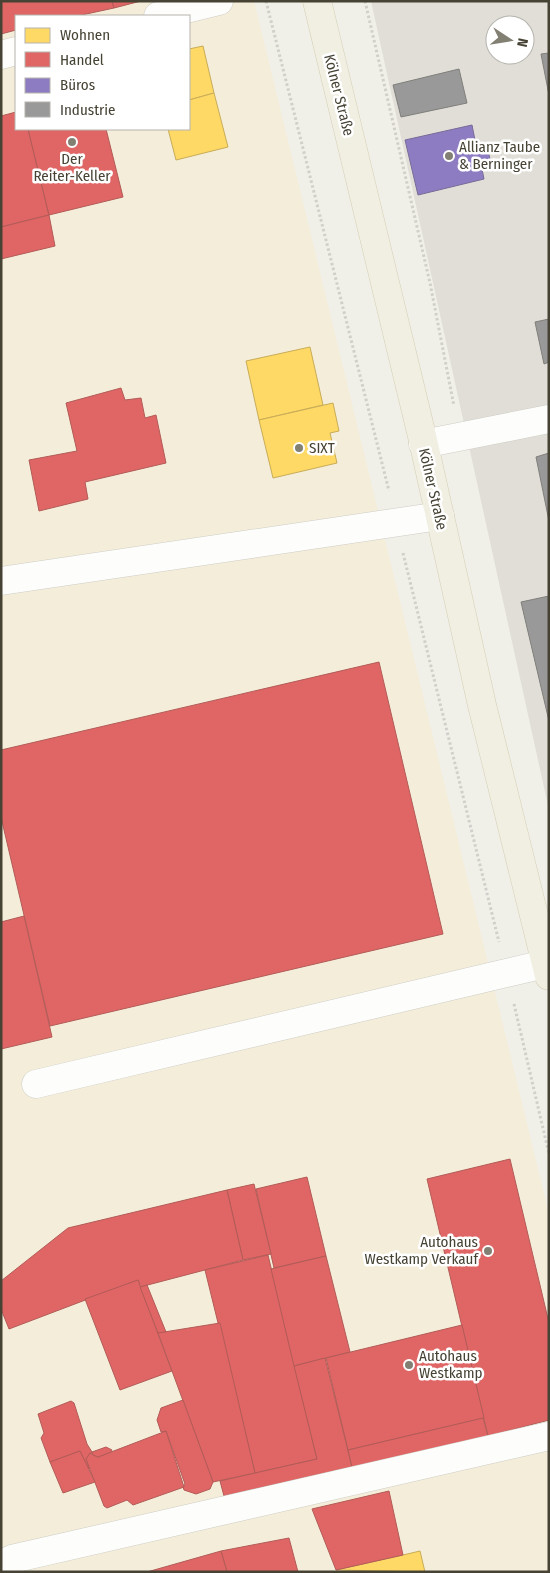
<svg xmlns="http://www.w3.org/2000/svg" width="550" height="1573" font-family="'Fira Sans Condensed',sans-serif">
<rect width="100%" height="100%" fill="#f0efe8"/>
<!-- commercial -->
<path fill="#f4edd9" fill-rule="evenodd" d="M1,1H254L549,1214V1572H1ZM16,16H189V129H16Z"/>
<!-- industrial -->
<path fill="#e0ded6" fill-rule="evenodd" d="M371,1H549V810L485,519ZM495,25H525V55H495Z"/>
<!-- homes -->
<g fill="#ffd966" stroke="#c8ac57">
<path d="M203,46L214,93L189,100V49Z"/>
<path d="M214,93L228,147L176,160L168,129H189V100Z"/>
<path d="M310,347L323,405L259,420L246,361Z"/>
<path d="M333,403L339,431L330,433L337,463L273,478L259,420Z"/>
<path d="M420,1551L425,1572L336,1570L403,1555Z"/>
</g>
<!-- shops -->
<g fill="#e06666" stroke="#b25b57">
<path d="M1,1H112L114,8L77,16H16V30L1,34Z"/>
<path d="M112,1H141L114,8Z"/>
<path d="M16,112V129H28L49,215L1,227V116Z"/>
<path d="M28,129H106L123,197L49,215Z"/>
<path d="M49,215L55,246L1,259V227Z"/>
<path d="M121,388L125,400L141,398L145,418L156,415L166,463L85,482L88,499L39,511L29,460L77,451L66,403Z"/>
<path d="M379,662L443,934L50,1026L1,817V750Z"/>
<path d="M24,916L52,1037L1,1049V922Z"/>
<path d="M510,1159L549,1323V1420L488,1436L427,1179Z"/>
<path d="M307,1177L326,1256L274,1268L256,1189Z"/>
<path d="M254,1184L271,1254L243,1260L227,1190Z"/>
<path d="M227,1190L243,1260L140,1287L138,1280L9,1329L1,1309V1281L68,1228Z"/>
<path d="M268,1255L317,1459L255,1473L205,1270Z"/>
<path d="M326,1256L350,1352L294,1366L271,1269Z"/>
<path d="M138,1280L172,1371L120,1390L85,1299Z"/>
<path d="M147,1285L166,1332L158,1333L140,1287Z"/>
<path d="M220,1323L255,1473L213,1482L158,1333Z"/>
<path d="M462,1325L484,1418L348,1450L326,1358Z"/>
<path d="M325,1358L352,1467L224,1496L220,1481L317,1459L294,1366Z"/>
<path d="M183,1400L213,1482L210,1489L196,1494L184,1490L183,1487L185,1484L166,1431L161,1432L157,1420L161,1408Z"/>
<path d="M71,1401L74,1403L87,1444L92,1452L86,1459L90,1469L87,1467L80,1451L50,1462L41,1438L44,1433L38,1414Z"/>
<path d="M483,1418L488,1436L352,1467L348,1450Z"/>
<path d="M166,1431L184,1487L133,1505L127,1500L107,1508L104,1506L86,1459L90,1453L98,1457Z"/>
<path d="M106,1447L112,1450L111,1452L98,1457L93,1455L92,1452Z"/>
<path d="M80,1451L95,1482L63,1493L50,1462Z"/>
<path d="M389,1491L403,1555L336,1570L312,1509Z"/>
<path d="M289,1538L298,1572H227L221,1551Z"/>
<path d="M221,1551L227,1572H147Z"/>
</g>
<!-- offices -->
<path fill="#8e7cc3" stroke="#786b98" d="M472,125L476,145L486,143L492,167L482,169L484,179L418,195L405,140Z"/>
<!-- industry -->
<g fill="#999" stroke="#807f7b">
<path d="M549,53V95L541,54Z"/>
<path d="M459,69L467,103L401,117L393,85Z"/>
<path d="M549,319V362L544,364L535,322Z"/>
<path d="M549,453V521L536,457Z"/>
<path d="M549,596V721L521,602Z"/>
</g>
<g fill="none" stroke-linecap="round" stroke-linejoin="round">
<defs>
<g id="minor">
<path d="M158,16L219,1"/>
<path d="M1,55L16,51"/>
<path d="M423,444L549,419"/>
<path d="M1,581L440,516"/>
<path d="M36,1084L549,963"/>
<path d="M1,1565L12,1559L549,1436"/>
</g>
<path id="major" d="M317,1L422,436L482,705L549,976"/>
</defs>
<!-- minor casing -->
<use href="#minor" stroke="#cecdc5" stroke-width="29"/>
<!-- major casing -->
<use href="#major" stroke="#d4cfb4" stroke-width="29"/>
<!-- path -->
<g stroke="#d1cfc9" stroke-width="3" stroke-dasharray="2.5 2.5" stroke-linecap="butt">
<path d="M266,1L389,491"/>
<path d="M365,1L430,283L454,406"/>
<path d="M403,553L499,942"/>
<path d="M514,1004L549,1154"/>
</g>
<!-- minor -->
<use href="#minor" stroke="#fdfdfc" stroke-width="28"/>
<!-- major -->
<use href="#major" stroke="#f1efe2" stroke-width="28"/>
</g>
<!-- markers -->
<g fill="#827f73" stroke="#fff" stroke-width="2">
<circle cx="72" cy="142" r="5"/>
<circle cx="449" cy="156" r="5"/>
<circle cx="299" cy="448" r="5"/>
<circle cx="488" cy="1251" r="5"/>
<circle cx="409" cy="1365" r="5"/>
</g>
<g text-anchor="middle" stroke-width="5" stroke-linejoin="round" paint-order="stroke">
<!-- street labels -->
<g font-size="15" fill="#464234" stroke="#fff">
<text transform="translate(339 95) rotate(76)" y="5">Kölner Straße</text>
<text transform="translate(433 489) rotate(77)" y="5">Kölner Straße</text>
</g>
<!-- poi labels -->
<g font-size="15" fill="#464234" stroke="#fff" text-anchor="start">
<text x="459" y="152">Allianz Taube<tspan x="459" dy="17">&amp; Berninger</tspan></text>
<text x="72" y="164" text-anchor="middle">Der<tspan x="72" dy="17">Reiter-Keller</tspan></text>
<text x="309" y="453">SIXT</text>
<text x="478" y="1247" text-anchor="end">Autohaus<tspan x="478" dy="17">Westkamp Verkauf</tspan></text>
<text x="419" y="1361">Autohaus<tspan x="419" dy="17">Westkamp</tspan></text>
</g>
</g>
<!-- border -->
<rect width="550" height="1573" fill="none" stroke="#464234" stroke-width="5"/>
<!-- legend -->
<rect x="15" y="15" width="175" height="115" fill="#ffffff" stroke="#b5b3ae"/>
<rect x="25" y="28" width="25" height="15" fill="#ffd966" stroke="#b5b3ae"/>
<text x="60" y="40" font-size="15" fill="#464234">Wohnen</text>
<rect x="25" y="52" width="25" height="15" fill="#e06666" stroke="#b5b3ae"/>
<text x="60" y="65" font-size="15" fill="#464234">Handel</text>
<rect x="25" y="78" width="25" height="15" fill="#8e7cc3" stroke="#b5b3ae"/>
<text x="60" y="90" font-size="15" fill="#464234">Büros</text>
<rect x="25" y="102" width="25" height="15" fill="#999999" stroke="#b5b3ae"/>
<text x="60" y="115" font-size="15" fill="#464234">Industrie</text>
<!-- north arrow -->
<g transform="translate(510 40) rotate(102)"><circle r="24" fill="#ffffff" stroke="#b5b3ae"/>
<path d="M0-4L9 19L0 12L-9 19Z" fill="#827f73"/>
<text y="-8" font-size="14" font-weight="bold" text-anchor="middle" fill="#464234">N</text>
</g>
</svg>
